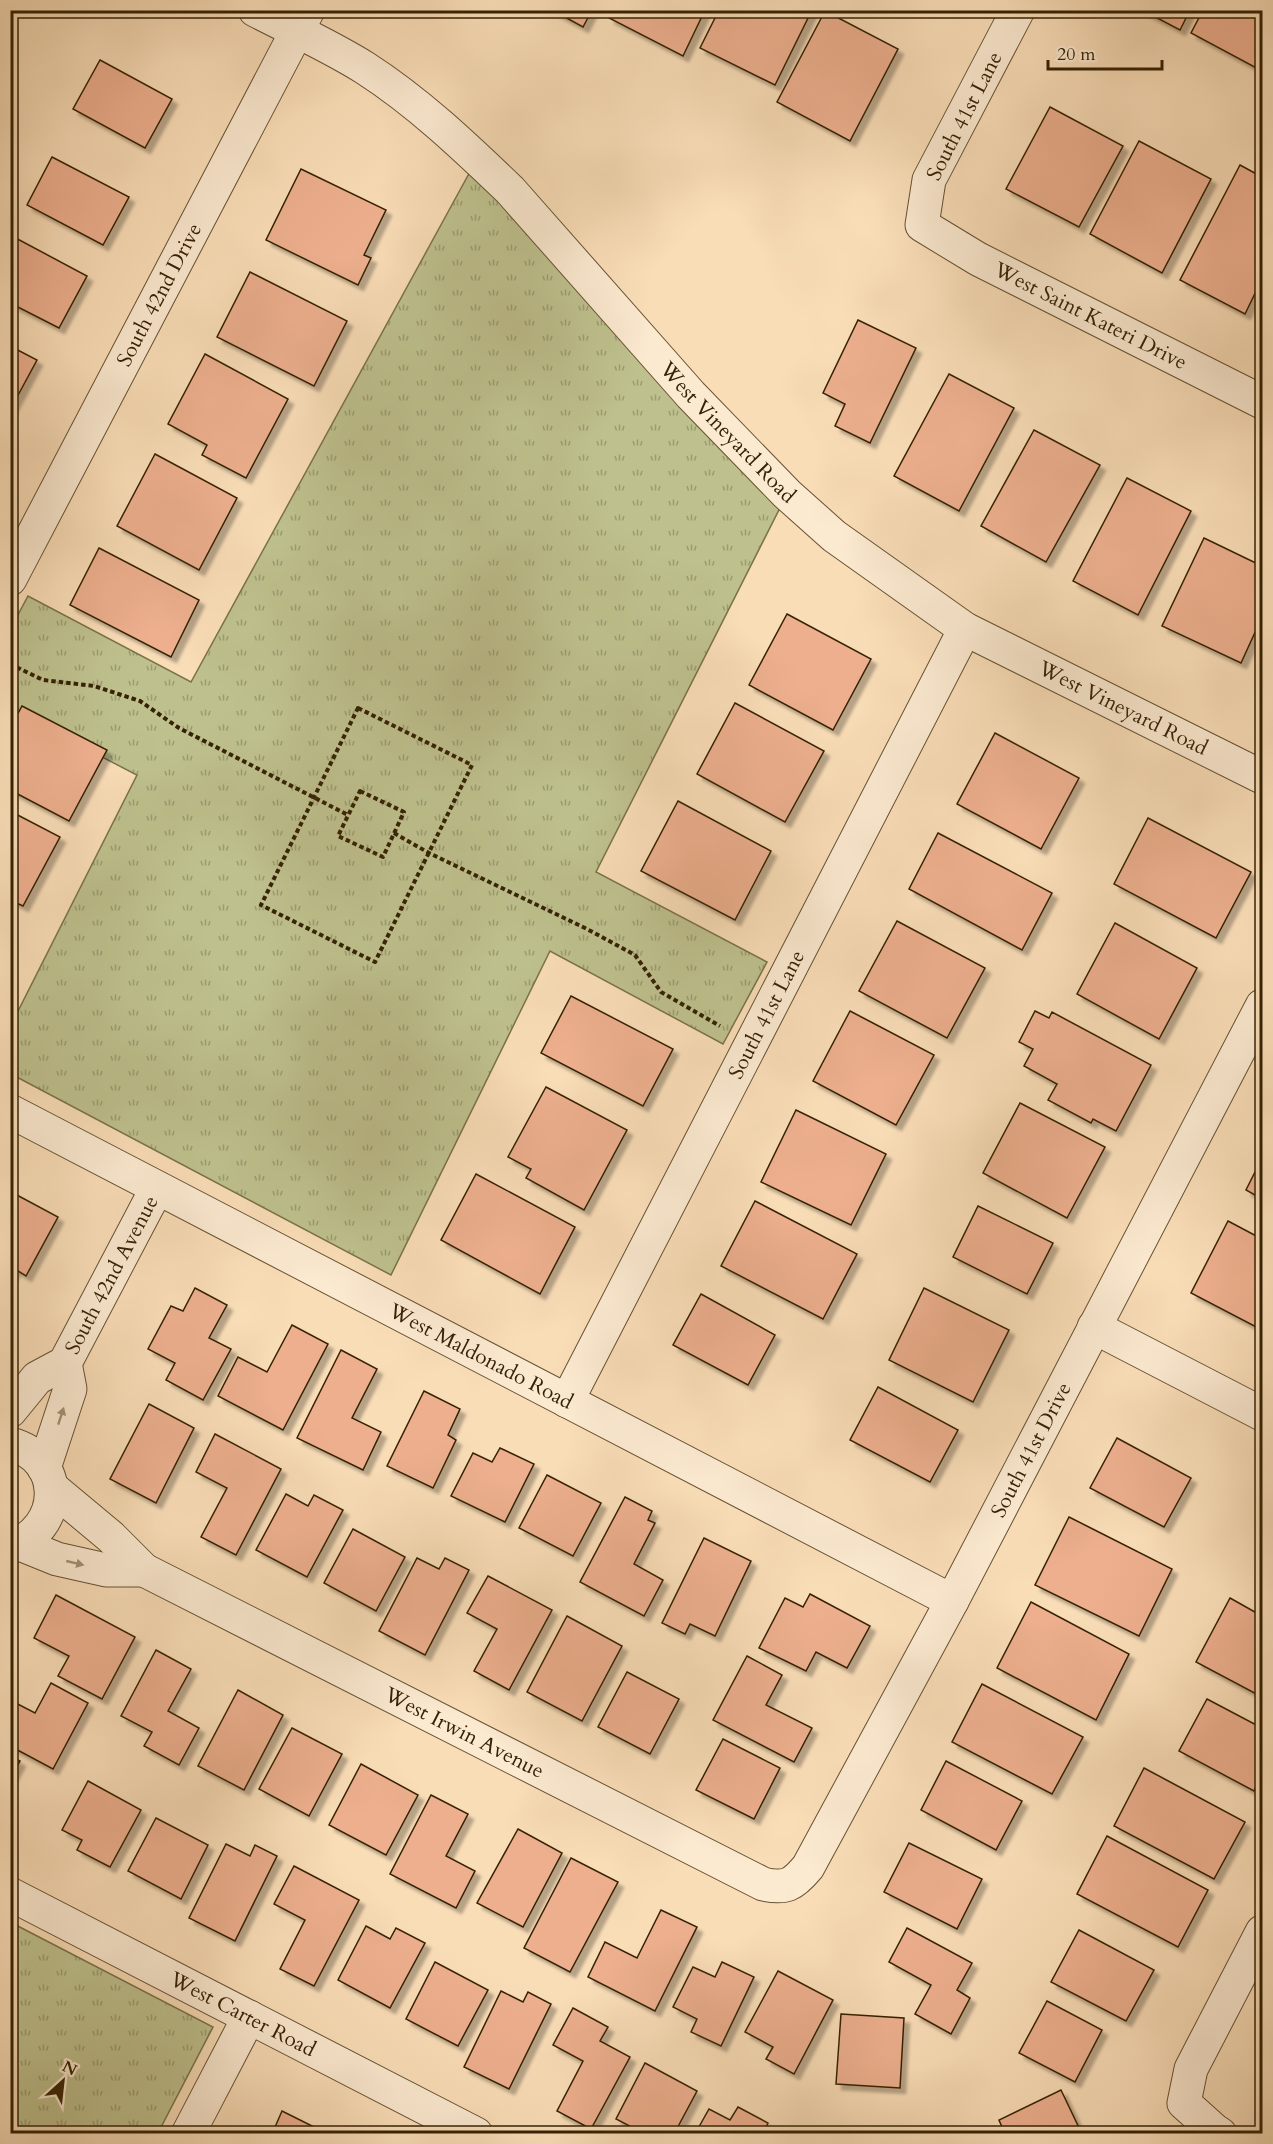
<svg xmlns="http://www.w3.org/2000/svg" width="1273" height="2144" font-family="Cardo,serif">
<defs>
<pattern id="grass-tufts" width="24" height="20" patternUnits="userSpaceOnUse" patternTransform="scale(1.5)"><rect width="24" height="20" fill="#bec18e"/><path d="M3 7l-1-3M5 7V3M7 7l1-3M15 17l-1-3M17 17v-4M19 17l1-3" fill="none" stroke="#9b9c72"/></pattern>
<filter id="shadow"><feDropShadow dx="5.5" dy="5.5" stdDeviation="1.5" flood-color="#0004"/></filter>
</defs>
<rect width="100%" height="100%" fill="#f9ddb7"/>
<filter id="stains"><feTurbulence type="fractalNoise" baseFrequency=".00333" numOctaves="4"/><feColorMatrix values="0 0 0 0 .2 0 0 0 0 .09 0 0 0 0 .02 0 0 0 .5 -.17"/></filter>
<radialGradient id="worn" r=".72"><stop offset=".6" stop-color="#630" stop-opacity="0"/><stop offset="1" stop-color="#630" stop-opacity=".3"/></radialGradient>
<!-- grass -->
<g fill="url(#grass-tufts)" stroke="#7a7249" stroke-width="1.5">
<path d="M477,159L787,494L596,872L767,962L723,1044L550,951L391,1275L11,1074L10,1027L137,775L11,710V628L28,596L191,682Z"/>
<path d="M10,1922L213,2027L158,2133H11Z"/>
</g>
<!-- building -->
<g fill="#edaf8e" stroke="#352204" stroke-width="1.5" filter="url(#shadow)">
<path d="M552,10H592L583,27Z"/>
<path d="M613,10H705L683,56L609,18Z"/>
<path d="M719,10H812L775,85L700,48Z"/>
<path d="M1142,10H1190L1180,30Z"/>
<path d="M1203,10H1262V71L1191,33Z"/>
<path d="M825,11L898,49L850,141L777,102Z"/>
<path d="M100,60L172,99L145,148L73,109Z"/>
<path d="M1050,107L1123,146L1079,227L1006,189Z"/>
<path d="M1139,141L1211,179L1162,273L1090,234Z"/>
<path d="M52,157L129,197L103,245L27,205Z"/>
<path d="M1240,165L1262,177V279L1245,314L1180,280Z"/>
<path d="M301,169L386,210L364,255L371,258L358,285L266,240Z"/>
<path d="M10,235L87,276L59,328L10,303Z"/>
<path d="M250,272L347,321L314,386L217,337Z"/>
<path d="M858,320L916,348L870,443L835,426L845,404L823,393Z"/>
<path d="M10,346L37,360L10,410Z"/>
<path d="M205,354L288,399L246,478L202,455L207,445L168,424Z"/>
<path d="M949,374L1014,408L959,511L894,476Z"/>
<path d="M1034,430L1100,465L1046,562L981,526Z"/>
<path d="M155,454L237,498L199,570L117,526Z"/>
<path d="M1127,478L1191,511L1138,615L1073,581Z"/>
<path d="M1204,538L1262,566V617L1241,663L1162,626Z"/>
<path d="M99,548L199,600L171,657L70,605Z"/>
<path d="M787,614L871,659L833,730L749,685Z"/>
<path d="M735,703L824,751L785,822L697,774Z"/>
<path d="M22,706L107,750L69,821L10,790V728Z"/>
<path d="M995,733L1079,778L1041,849L957,804Z"/>
<path d="M678,801L771,851L735,920L641,871Z"/>
<path d="M10,811L60,837L23,906L10,900Z"/>
<path d="M1148,818L1251,872L1216,938L1114,884Z"/>
<path d="M938,833L1052,893L1022,950L909,889Z"/>
<path d="M897,921L985,968L947,1038L859,991Z"/>
<path d="M1115,923L1197,968L1159,1039L1077,994Z"/>
<path d="M571,996L673,1049L643,1106L541,1053Z"/>
<path d="M850,1011L934,1055L896,1125L813,1081Z"/>
<path d="M1035,1011L1049,1018L1052,1012L1151,1065L1116,1131L1093,1119L1091,1123L1048,1100L1057,1084L1024,1066L1033,1049L1019,1042Z"/>
<path d="M546,1087L627,1130L584,1210L526,1178L531,1169L508,1157Z"/>
<path d="M1020,1103L1105,1147L1067,1218L983,1173Z"/>
<path d="M796,1110L886,1154L851,1225L761,1182Z"/>
<path d="M1262,1158V1199L1246,1190Z"/>
<path d="M476,1174L575,1227L540,1294L441,1240Z"/>
<path d="M15,1194L58,1217L26,1276L15,1269L10,1278V1202Z"/>
<path d="M755,1201L857,1254L823,1319L721,1266Z"/>
<path d="M978,1206L1053,1243L1027,1294L953,1257Z"/>
<path d="M1228,1221L1262,1239V1330L1191,1293Z"/>
<path d="M195,1288L227,1305L209,1338L231,1349L203,1400L166,1380L175,1363L148,1349L171,1306L183,1311Z"/>
<path d="M924,1288L1009,1330L973,1402L889,1360Z"/>
<path d="M701,1294L775,1335L748,1385L673,1345Z"/>
<path d="M292,1325L328,1344L283,1430L218,1396L238,1357L267,1372Z"/>
<path d="M341,1350L377,1369L352,1418L381,1432L363,1470L297,1438Z"/>
<path d="M878,1387L958,1430L930,1482L850,1440Z"/>
<path d="M424,1391L460,1409L448,1435L456,1440L433,1488L387,1466Z"/>
<path d="M149,1404L194,1428L156,1503L110,1479Z"/>
<path d="M215,1434L281,1469L236,1555L201,1537L227,1488L196,1472Z"/>
<path d="M1117,1438L1191,1478L1164,1527L1090,1488Z"/>
<path d="M500,1448L534,1464L505,1522L451,1496L473,1453L492,1462Z"/>
<path d="M547,1475L601,1503L573,1556L519,1528Z"/>
<path d="M286,1494L308,1506L314,1495L343,1510L307,1577L256,1550Z"/>
<path d="M625,1497L652,1511L648,1520L655,1523L634,1564L663,1580L644,1616L580,1582Z"/>
<path d="M1069,1517L1172,1569L1139,1636L1035,1585Z"/>
<path d="M353,1529L405,1557L376,1611L324,1583Z"/>
<path d="M704,1538L751,1561L715,1636L690,1624L685,1634L662,1623Z"/>
<path d="M417,1558L439,1569L445,1558L469,1570L425,1655L379,1631Z"/>
<path d="M488,1576L552,1610L509,1690L474,1671L497,1629L467,1613Z"/>
<path d="M810,1594L870,1626L847,1668L816,1652L806,1671L759,1648L785,1598L803,1607Z"/>
<path d="M56,1595L135,1637L102,1699L58,1676L69,1656L34,1638Z"/>
<path d="M1230,1598L1262,1616V1697L1196,1662Z"/>
<path d="M1031,1602L1129,1654L1096,1720L997,1668Z"/>
<path d="M567,1616L622,1646L582,1721L527,1692Z"/>
<path d="M156,1650L191,1669L168,1711L199,1728L179,1765L144,1746L152,1732L121,1716Z"/>
<path d="M747,1656L782,1675L766,1705L812,1728L794,1762L713,1720Z"/>
<path d="M627,1672L679,1699L650,1754L598,1727Z"/>
<path d="M51,1683L88,1703L53,1769L10,1746V1700L35,1713Z"/>
<path d="M982,1684L1083,1737L1052,1794L952,1742Z"/>
<path d="M238,1690L283,1715L244,1790L198,1766Z"/>
<path d="M1207,1699L1262,1728V1775L1254,1791L1179,1751Z"/>
<path d="M292,1728L342,1754L309,1816L259,1789Z"/>
<path d="M723,1739L780,1768L754,1819L696,1790Z"/>
<path d="M10,1756L20,1761L10,1779Z"/>
<path d="M946,1761L1022,1801L996,1850L921,1810Z"/>
<path d="M361,1764L418,1795L386,1855L329,1825Z"/>
<path d="M1144,1768L1245,1822L1214,1879L1114,1826Z"/>
<path d="M88,1781L141,1810L110,1867L77,1850L82,1840L62,1830Z"/>
<path d="M431,1795L468,1814L446,1856L475,1871L456,1908L390,1874Z"/>
<path d="M156,1818L208,1845L181,1899L128,1871Z"/>
<path d="M518,1829L562,1853L523,1927L477,1903Z"/>
<path d="M1107,1836L1208,1890L1178,1947L1077,1894Z"/>
<path d="M909,1843L982,1879L957,1929L884,1892Z"/>
<path d="M226,1844L250,1856L255,1845L277,1856L235,1941L189,1918Z"/>
<path d="M571,1858L618,1882L570,1972L524,1948Z"/>
<path d="M294,1866L359,1900L314,1986L280,1969L305,1920L274,1904Z"/>
<path d="M661,1910L697,1927L655,2011L588,1977L605,1942L637,1958Z"/>
<path d="M366,1926L390,1939L396,1928L425,1943L390,2008L338,1980Z"/>
<path d="M907,1928L972,1963L957,1990L970,1998L951,2034L915,2014L931,1985L889,1962Z"/>
<path d="M1079,1930L1154,1970L1126,2021L1051,1982Z"/>
<path d="M435,1962L488,1990L458,2046L406,2019Z"/>
<path d="M722,1962L754,1977L721,2046L691,2032L697,2019L673,2007L693,1967L715,1977Z"/>
<path d="M778,1971L833,2000L794,2074L766,2059L773,2047L745,2032Z"/>
<path d="M501,1991L523,2002L528,1992L551,2004L509,2089L464,2067Z"/>
<path d="M1047,2001L1102,2030L1075,2082L1019,2053Z"/>
<path d="M573,2008L608,2027L600,2041L630,2057L591,2129L557,2111L583,2061L553,2045Z"/>
<path d="M841,2014L904,2018L900,2088L836,2084Z"/>
<path d="M645,2063L697,2091L674,2134H645L616,2119Z"/>
<path d="M1061,2090L1082,2134H1005L999,2120Z"/>
<path d="M738,2107L768,2123L763,2134H695L709,2109L730,2120Z"/>
<path d="M282,2111L328,2134H272Z"/>
</g>
<g fill="none" stroke-linecap="round" stroke-linejoin="round">
<defs>
<g id="minor">
<path id="s1" d="M1018,10L929,180L922,225L978,259L1262,402"/>
<path id="s2" d="M10,579L308,10"/>
<path id="s3" d="M10,1111L952,1601"/>
<path d="M1094,1327L1262,1414"/>
<path id="s4" d="M567,1401L965,629"/>
<path id="s5" d="M10,1411L37,1378L65,1363L157,1188"/>
<path d="M10,1444C66,1458 64,1529 10,1547"/>
<path d="M44,1468L70,1389L65,1363"/>
<path id="s6" d="M51,1487L111,1537L144,1570L763,1884C786,1889 793,1885 808,1867L952,1601L1262,1006"/>
<path d="M20,1544L57,1559L106,1570H144"/>
<path id="s7" d="M10,1894L476,2134"/>
<path d="M188,2134L249,2017"/>
<path d="M1220,2134L1214,2130L1184,2103L1191,2069L1262,1932"/>
</g>
<g id="tertiary">
<path id="s8" d="M255,10C292,29 330,46 365,68C418,102 465,147 510,190L691,395L787,494L834,536L965,629L1262,777"/>
</g>
</defs>
<!-- minor casing -->
<use href="#minor" stroke="#665131" stroke-width="35"/>
<!-- tertiary casing -->
<use href="#tertiary" stroke="#665131" stroke-width="35"/>
<!-- path -->
<g stroke="#352204" stroke-width="4" stroke-dasharray="4.5 3" stroke-linecap="butt">
<path d="M10,664L43,680L94,686L140,701L179,728L348,815"/>
<path d="M358,708L472,765L375,962L261,905Z"/>
<path d="M360,791L404,812L383,857L338,836Z"/>
<path d="M394,833L429,853L587,929L635,955L661,992L720,1026"/>
</g>
<!-- minor -->
<use href="#minor" stroke="#fbe9d0" stroke-width="33"/>
<!-- tertiary -->
<use href="#tertiary" stroke="#fbe9d0" stroke-width="33"/>
</g>
<!-- one-way arrows -->
<defs><path id="oneway-solid" d="M-6-.8H1V-3.2L6.5 0L1 3.2V.8H-6Z" transform="scale(1.5)"/></defs>
<g fill="#a28f74">
<use href="#oneway-solid" transform="translate(61 1416) rotate(-72)"/>
<use href="#oneway-solid" transform="translate(75 1563) rotate(13)"/>
</g>
<g text-anchor="middle" stroke-width="4.5" stroke-linejoin="round" paint-order="stroke">
<!-- street labels -->
<g font-size="21" fill="#352204" stroke="#fbe9d0">
<text transform="translate(964 116) rotate(-63)" y="7">South 41st Lane</text>
<text dy="7" stroke="none"><textPath href="#s2" startOffset="321">South 42nd Drive</textPath></text>
<text dy="7" stroke="none"><textPath href="#s1" startOffset="429">West Saint Kateri Drive</textPath></text>
<text dy="7" stroke="none"><textPath href="#s8" startOffset="640">West Vineyard Road</textPath></text>
<text dy="7" stroke="none"><textPath href="#s8" startOffset="1126">West Vineyard Road</textPath></text>
<text dy="7" stroke="none"><textPath href="#s4" startOffset="435">South 41st Lane</textPath></text>
<text dy="7" stroke="none"><textPath href="#s5" startOffset="174">South 42nd Avenue</textPath></text>
<text dy="7" stroke="none"><textPath href="#s3" startOffset="531">West Maldonado Road</textPath></text>
<text dy="7" stroke="none"><textPath href="#s6" startOffset="1344">South 41st Drive</textPath></text>
<text dy="7" stroke="none"><textPath href="#s6" startOffset="484">West Irwin Avenue</textPath></text>
<text dy="7" stroke="none"><textPath href="#s7" startOffset="262">West Carter Road</textPath></text>
</g>
</g>
<!-- margin -->
<rect width="1273" height="2144" fill="none" stroke="#f9ddb7" stroke-width="36"/>
<rect x="12" y="12" width="1249" height="2120" fill="none" stroke="#352204" stroke-width="3"/>
<rect x="18" y="18" width="1237" height="2108" fill="none" stroke="#352204" stroke-width="1.5"/>
<!-- north arrow -->
<g transform="translate(63 2081) rotate(27)" stroke="#fbe9d0" stroke-width="4.5" paint-order="stroke">
<path d="M0-4.5L10 22L0 15L-10 22Z" fill="#352204"/>
<text y="-9" font-size="16" font-weight="bold" text-anchor="middle" fill="#352204">N</text>
</g>
<!-- scale -->
<path d="M1048 60v9h114v-9" fill="none" stroke="#352204" stroke-width="3"/>
<text x="1057" y="60" font-size="18" fill="#352204" stroke="#fbe9d0" stroke-width="4.5" paint-order="stroke">20 m</text>
<rect width="100%" height="100%" filter="url(#stains)"/>
<rect width="100%" height="100%" fill="url(#worn)"/>
</svg>
